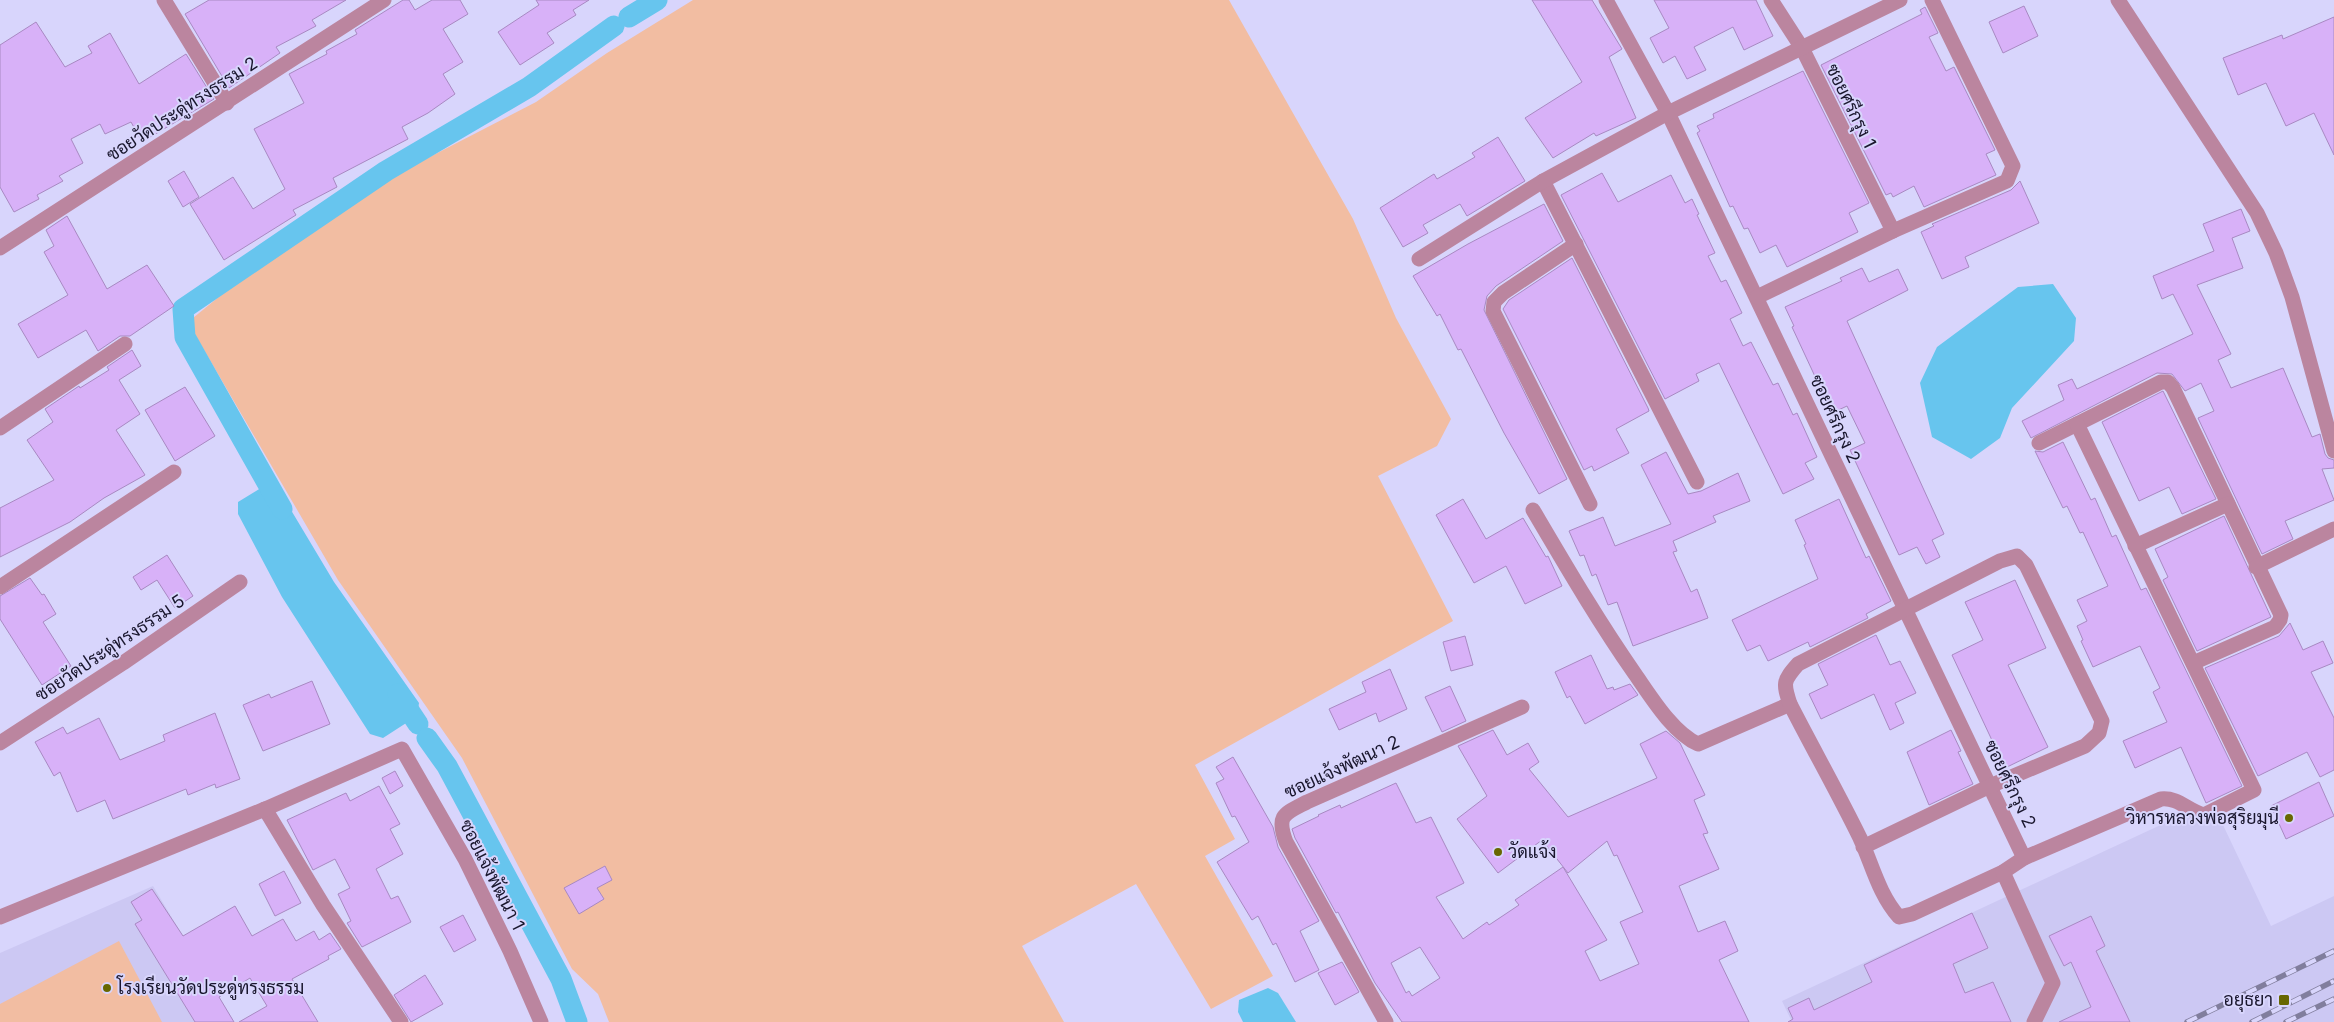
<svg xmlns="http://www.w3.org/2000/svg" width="2334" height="1022" font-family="Inter,Sarabun,sans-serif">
<rect width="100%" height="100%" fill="#d8d5fc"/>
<!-- built -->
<g fill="#ccc8f3">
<path d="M2180,816L2223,825L2271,926L2334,896V1022H1792L1782,1001Z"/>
<path d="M153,886L234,1022H0V953Z"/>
</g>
<!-- green -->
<g fill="#f2bda2">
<path d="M693,0H1229L1353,219L1396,318L1451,419L1437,446L1378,476L1453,621L1195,765L1235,839L1205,856L1273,976L1211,1009L1136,884L1022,946L1064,1022H609L598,994L572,969L462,758L338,580L193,331V318L259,264L389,178L536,102L607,53Z"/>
<path d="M119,941L162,1022H0V1004Z"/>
</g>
<!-- water -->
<g fill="#67c5ee">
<path d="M2053,284L2076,318L2074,341L2012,408L2000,438L1971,459L1932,437L1920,383L1937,347L2018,287Z"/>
<path d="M269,483L276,485L334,582L419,703L417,716L383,738L370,734L282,597L238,514V502Z"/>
<path d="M1268,988L1278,993L1296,1022H1243L1238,1012L1239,1000Z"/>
</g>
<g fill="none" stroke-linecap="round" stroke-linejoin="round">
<!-- canal -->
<g stroke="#67c5ee" stroke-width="21">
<path d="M629,17L657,0"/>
<path d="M282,509L185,337L183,309L386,171L529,87L614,26"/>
<path d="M398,694L418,724"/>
<path d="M427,738L447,766L561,979L577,1022"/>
</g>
</g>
<!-- building -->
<g fill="#d8b1f8" stroke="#a889c2" fill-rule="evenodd">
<path d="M209,0H346L312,20L316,26L276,47L280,53L229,88L185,14Z"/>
<path d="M403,0H409L415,10L432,0H460L468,14L443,29L463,62L443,74L455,94L428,113L402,127L408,139L333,178L337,187L293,210L296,215L224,260L190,204L233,177L253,209L285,189L254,129L304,103L289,74L327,54L326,51L357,34L355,30Z"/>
<path d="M536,0H589L573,10L576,15L547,33L554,43L520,65L498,32L539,5Z"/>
<path d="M1532,0H1592L1622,49L1609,57L1636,118L1596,136L1594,133L1553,158L1525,118L1582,82Z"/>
<path d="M1654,0H1756L1773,36L1744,50L1733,27L1694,47L1706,70L1687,79L1675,56L1663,63L1650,38L1669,28Z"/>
<path d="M2024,6L2038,36L2003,53L1989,22Z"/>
<path d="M1925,7L1938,33L1929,37L1946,71L1954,67L1995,150L1986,154L1996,175L1924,207L1914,186L1893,197L1891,193L1886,195L1821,65L1922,14L1920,10Z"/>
<path d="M2334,17V155L2314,113L2286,126L2266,83L2238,95L2223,58L2282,35L2283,39Z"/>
<path d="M36,22L65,67L92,53L88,46L110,33L139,84L186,54L214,99L142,142L131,122L105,134L100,124L71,139L83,163L59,176L63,181L37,195L39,199L14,212L0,187V45Z"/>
<path d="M1803,71L1869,203L1849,213L1858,232L1787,267L1776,245L1760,253L1748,228L1744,229L1733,206L1730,207L1697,133L1700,131L1697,126L1714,118L1713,114Z"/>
<path d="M1498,137L1525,181L1467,216L1460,204L1423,225L1428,233L1403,247L1380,208L1434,174L1437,179L1475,157L1472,153Z"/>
<path d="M184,171L199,197L183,207L168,181Z"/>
<path d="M1602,173L1618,202L1671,175L1685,203L1692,199L1699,214L1697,215L1715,253L1708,256L1721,282L1726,280L1742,313L1730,319L1743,346L1751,342L1773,385L1778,383L1793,415L1797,413L1817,457L1805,463L1814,479L1783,494L1719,363L1696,374L1699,381L1665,399L1561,195Z"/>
<path d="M2020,181L2039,223L1965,257L1969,267L1942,279L1921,232L1934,226L1932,224L2011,190Z"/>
<path d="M1544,204L1563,241L1496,286L1487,296L1484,310L1567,479L1539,494L1504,433L1461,349L1458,350L1440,314L1437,316L1413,276L1468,244Z"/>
<path d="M2241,209L2250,231L2232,238L2243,268L2197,285L2231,354L2218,360L2231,388L2283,368L2312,437L2320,434L2325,454L2328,458L2334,460V468L2322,469L2334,500L2285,521L2293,539L2262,554L2198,418L2214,411L2201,383L2185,391L2172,374L2157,373L2031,438L2022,421L2064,400L2058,385L2072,379L2077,389L2193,334L2173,294L2162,299L2153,276L2214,251L2203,224Z"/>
<path d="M67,216L107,289L147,265L174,306L130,336H120L98,351L86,330L38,358L18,324L68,295L44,252L54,246L46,230Z"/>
<path d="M1572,258L1648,408L1649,411L1616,429L1629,453L1594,471L1592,466L1584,470L1503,309L1509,300Z"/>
<path d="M1862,268L1869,282L1898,269L1908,290L1847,321L1944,534L1932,540L1940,557L1926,564L1917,547L1899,555L1850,450L1865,443L1847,406L1832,413L1792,327L1794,326L1785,307L1842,281L1840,278Z"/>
<path d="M132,350L141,366L119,380L140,414L116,430L145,475L104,498L70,522L0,557V508L54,480L27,440L53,422L45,409L79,386L80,388L109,370L107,367Z"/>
<path d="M185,387L215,436L175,461L145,410Z"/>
<path d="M2163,391L2216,499L2182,514L2169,487L2139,501L2102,422Z"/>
<path d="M2063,442L2091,500L2095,498L2112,537L2116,535L2141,590L2146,588L2242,786L2206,803L2181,747L2135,768L2123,741L2167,722L2153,692L2160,688L2140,646L2093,667L2081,641L2083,640L2077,626L2087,621L2077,600L2108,586L2083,532L2080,533L2067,506L2063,508L2035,451L2043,452Z"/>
<path d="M1666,452L1688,494L1701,491L1738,473L1750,501L1713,516L1716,522L1673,541L1677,551L1673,552L1691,592L1697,589L1708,618L1633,646L1617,602L1608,605L1596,574L1592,576L1584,555L1580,556L1569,531L1603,517L1615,546L1671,524L1641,465Z"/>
<path d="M1463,499L1486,539L1523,518L1546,557L1548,556L1562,586L1525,604L1506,566L1474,583L1436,515Z"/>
<path d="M1839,499L1866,558L1869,556L1891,601L1866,614L1868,618L1810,647L1808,642L1768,661L1760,645L1747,651L1732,620L1818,579L1804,545L1806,544L1795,520Z"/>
<path d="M2224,516L2271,617L2197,651L2163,580L2168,577L2155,549Z"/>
<path d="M167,555L193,596L175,608L157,580L141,590L133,577Z"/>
<path d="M30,578L42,595L44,594L56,614L43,622L71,666L42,685L0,619V596Z"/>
<path d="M2015,580L2046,648L2008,665L2048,747L2005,768L1952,655L1983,640L1965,602Z"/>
<path d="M2290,623L2303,650L2323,641L2333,663L2311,672L2334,718V770L2320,777L2307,752L2258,776L2205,668L2279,636Z"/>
<path d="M1876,635L1890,665L1900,661L1916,693L1895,703L1904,723L1890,730L1874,694L1821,719L1809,694L1828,685L1818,664Z"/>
<path d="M1465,636L1473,665L1451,671L1443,642Z"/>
<path d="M1591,655L1607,689L1613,687L1614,690L1630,684L1638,695L1585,724L1570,696L1567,698L1555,672Z"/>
<path d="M1390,669L1407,709L1379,722L1376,713L1339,730L1329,709L1366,692L1362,682Z"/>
<path d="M312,681L330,724L263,751L243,705L269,694L271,698Z"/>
<path d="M1450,686L1466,721L1442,732L1425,697Z"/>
<path d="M215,713L240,779L216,788L215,784L188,795L186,789L113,819L105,800L77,812L60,772L54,776L35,742L63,727L67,734L99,718L120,760L165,741L163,735Z"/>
<path d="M1493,730L1507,755L1528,743L1539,762L1529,769L1568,817L1657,778L1640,744L1666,731L1680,743L1705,795L1694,800L1708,833L1703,834L1719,869L1679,886L1698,932L1725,921L1738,951L1719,960L1749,1022H1402L1375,983L1338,912L1336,913L1295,838L1292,829L1319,816L1318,815L1340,805L1341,808L1396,783L1416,823L1431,817L1464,883L1436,897L1463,939L1487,922L1489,925L1519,905L1515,900L1563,867L1607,940L1585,951L1600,981L1639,964L1620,922L1643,912L1617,855L1614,856L1607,841L1568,873L1542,840L1498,873L1457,819L1487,796L1458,746ZM1420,947L1440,978L1412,996L1409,991L1406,993L1391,963Z"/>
<path d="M1951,730L1961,751L1958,752L1973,784L1929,805L1907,752Z"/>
<path d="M1233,757L1273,827L1278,847L1319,921L1300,931L1319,970L1295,982L1276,943L1273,945L1258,916L1252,920L1217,862L1249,842L1235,816L1232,817L1216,783L1224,779L1216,767Z"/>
<path d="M395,771L403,786L390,794L382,778Z"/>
<path d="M2319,782L2334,816L2286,839L2271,806Z"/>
<path d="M379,786L400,824L390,829L403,854L376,869L391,899L398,896L411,922L362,947L347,923L351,921L338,894L350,888L335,859L313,870L287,820L346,793L350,801Z"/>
<path d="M605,866L612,880L597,888L604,899L579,914L564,888Z"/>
<path d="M284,871L301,903L275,916L259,884Z"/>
<path d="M152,889L183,936L235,906L252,936L283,919L296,941L314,931L319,940L330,933L341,949L328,956L329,959L292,979L318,1022H239L267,1006L250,978L219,997L234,1022H195L135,924L142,920L131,902Z"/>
<path d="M1972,913L1988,948L1953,964L1965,993L1993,982L2011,1022H1788L1793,1019L1788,1008L1809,998L1814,1010L1872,982L1864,965Z"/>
<path d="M463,915L476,940L454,952L440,927Z"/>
<path d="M2091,916L2105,946L2096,951L2130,1022H2059L2091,1007L2071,962L2064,966L2049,936Z"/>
<path d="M1342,962L1359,992L1335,1005L1318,973Z"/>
<path d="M425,975L443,1004L411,1022L394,995Z"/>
</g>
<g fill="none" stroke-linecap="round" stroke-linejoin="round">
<!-- street -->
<g stroke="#bb859f" stroke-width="15">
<path d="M164,0L227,103"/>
<path d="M1606,0L1668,113L2024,858"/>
<path d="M1771,0L1802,48L1893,231"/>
<path d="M2118,0L2257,213L2276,253L2292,297L2334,451"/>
<path d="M1543,181L1697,482"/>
<path d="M1576,244L1503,293L1494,302L1493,311L1590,504"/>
<path d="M0,248L384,0"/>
<path d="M1419,259L1543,181L1668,113L1900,0"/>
<path d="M1757,297L1893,231L2007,181L2013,166L1932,0"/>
<path d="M0,428L125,344"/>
<path d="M2039,443L2161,382H2168L2173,388L2281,615L2280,620L2275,627L2193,663"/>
<path d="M1533,510C1566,566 1598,621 1635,674C1651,697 1673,733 1698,744L1790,704"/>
<path d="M2135,546L2228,504"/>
<path d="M2256,567L2334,529"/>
<path d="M0,587L174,472"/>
<path d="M0,743L123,663L240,582"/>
<path d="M265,809L323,905L401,1022"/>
<path d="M1863,847L1990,786L2085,746L2099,733L2102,721L2026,565L2017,556L2000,561L1798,664C1783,681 1783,683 1790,704C1813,749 1838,793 1860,838C1872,864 1879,895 1899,917L1912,914L2003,872L2024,858L2161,799C2178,797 2188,811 2204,815L2254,790L2077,424"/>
<path d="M2003,872L2053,983L2034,1022"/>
<path d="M0,917L265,809L402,749L465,859L510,951L541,1022"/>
<path d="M1386,1022L1286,842C1276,815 1284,814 1307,802L1522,707"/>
</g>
<defs>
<g id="rail">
<path d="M2187,1022L2334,951"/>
<path d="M2252,1022L2334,981"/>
<path d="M2286,1022L2334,999"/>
</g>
</defs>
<!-- rail casing -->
<use href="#rail" stroke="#817e9d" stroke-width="5.5"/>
<!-- rail -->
<use href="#rail" stroke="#d8d5fc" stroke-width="4" stroke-dasharray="11" stroke-linecap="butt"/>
</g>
<!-- markers -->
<g fill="#686700" stroke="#d8d5fc" stroke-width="2">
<circle cx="2289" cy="818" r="5"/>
<circle cx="1498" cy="852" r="5"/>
<circle cx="107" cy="988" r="5"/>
<rect x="2278" y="994" width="12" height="12" rx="2.5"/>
</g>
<g text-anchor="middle" stroke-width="4" stroke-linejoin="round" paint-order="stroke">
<!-- street labels -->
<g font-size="18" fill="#19162d" stroke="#d8d5fc">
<text transform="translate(1851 106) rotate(64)" y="6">ซอยศรีกรุง 1</text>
<text transform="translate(182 109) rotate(-33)" y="6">ซอยวัดประดู่ทรงธรรม 2</text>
<text transform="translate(1835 419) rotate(65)" y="6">ซอยศรีกรุง 2</text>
<text transform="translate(110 648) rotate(-34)" y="6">ซอยวัดประดู่ทรงธรรม 5</text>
<text transform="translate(1342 767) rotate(-25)" y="6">ซอยแจ้งพัฒนา 2</text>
<text transform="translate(2010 784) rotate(64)" y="6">ซอยศรีกรุง 2</text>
<text transform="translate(492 875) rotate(63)" y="6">ซอยแจ้งพัฒนา 1</text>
</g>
<!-- poi labels -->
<g font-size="18" fill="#19162d" stroke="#d8d5fc" text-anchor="end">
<text x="2279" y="824">วิหารหลวงพ่อสุริยมุนี</text>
<text x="1508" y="858" text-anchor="start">วัดแจ้ง</text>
<text x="117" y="994" text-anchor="start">โรงเรียนวัดประดู่ทรงธรรม</text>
<text x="2273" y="1006">อยุธยา</text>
</g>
</g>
</svg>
